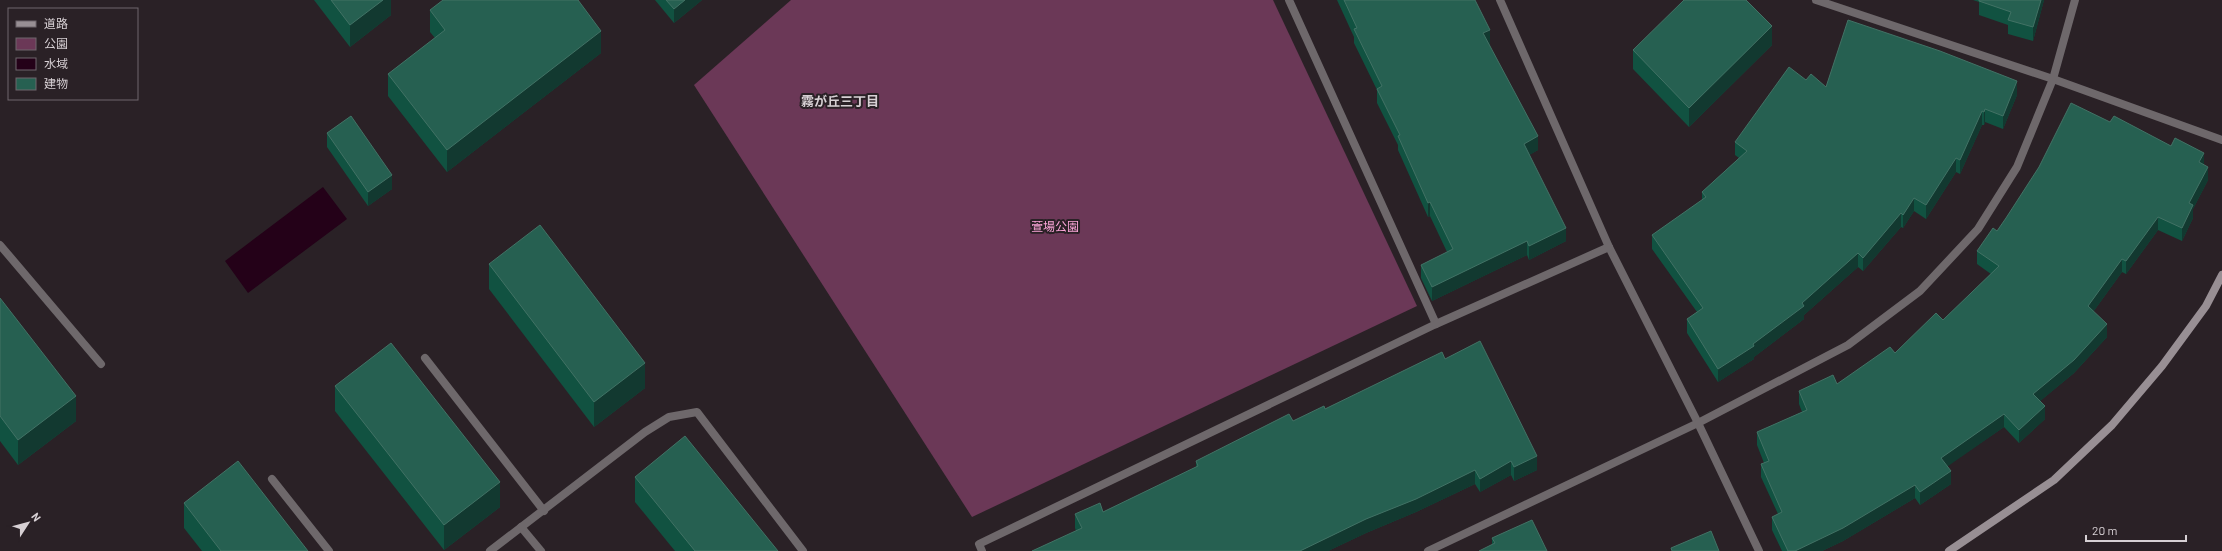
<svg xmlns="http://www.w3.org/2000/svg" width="2222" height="551" font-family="Barlow,'Noto Sans JP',sans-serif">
<rect width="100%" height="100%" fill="#2a2126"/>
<!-- green -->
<path fill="#6b3857" d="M791,0H1273L1417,306L972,517L694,85Z"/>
<!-- water -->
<path fill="#240118" d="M323,187L347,219L248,293L225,261Z"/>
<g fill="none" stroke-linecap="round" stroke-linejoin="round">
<!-- lane -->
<g stroke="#6e686b" stroke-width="8">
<path d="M0,245L101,364"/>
<path d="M425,358L544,511"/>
<path d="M272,479L329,551"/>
<path d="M521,527L541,551"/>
<path d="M490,551L645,432L669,417L697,412L803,551"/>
</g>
<!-- street -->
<g stroke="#6e686b" stroke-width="8">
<path d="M1289,0L1436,324"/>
<path d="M1500,0L1609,247L1698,423L1759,551"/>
<path d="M1816,0L2053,79L2222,140"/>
<path d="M982,551L979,544L1436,324L1609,247"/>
<path d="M1428,551L1698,423L1848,345L1920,291L1978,229L2017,167L2053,79L2075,0"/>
</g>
<!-- secondary -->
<path stroke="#988f94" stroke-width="8" d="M1949,551L2054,480L2112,425L2162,366L2206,306L2222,275"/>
</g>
<!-- wall -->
<g fill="#115241">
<path d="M314,0H391V15L350,47Z"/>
<path d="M655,0H702L674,23Z"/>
<path d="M1337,0H1475L1489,45L1538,150L1529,155L1566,241L1529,260L1527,255L1432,301L1421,278V265L1447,252L1430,216L1428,217L1398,150V145L1377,103V90L1354,43V37Z"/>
<path d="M1973,0H2044L2033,41L2008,34V25L1979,15V2Z"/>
<path d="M430,10L601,53L447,172L388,96V74L435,38L430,32Z"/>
<path d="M1772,45L1689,127L1633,69V50Z"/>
<path d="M1806,80L1826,87L2017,95L2003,129L1985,122L1984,125H1982L1960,174L1956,172L1926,219L1914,211L1903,228L1901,227L1863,271L1858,267L1804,315V319L1754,357V359L1718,382L1687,333V319L1697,312L1652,249V235L1702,200V192L1739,158L1735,155V142Z"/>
<path d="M2110,122L2204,165L2208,180L2193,209V218L2182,241L2158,230L2126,274L2122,272L2093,312L2107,337L2074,373L2040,401L2045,419L2019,443L2004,427L1947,466L1951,484L1920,505L1915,498L1843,541L1822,551H1782L1772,530V517L1778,514L1761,477V464L1764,463L1757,445V432L1802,412L1799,404V391L1837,384L1895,353L1943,320L1991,274L1977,264V251L1997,231Z"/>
<path d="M327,133L392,189L368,206L327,147Z"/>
<path d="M489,264L645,388L594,427L489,289Z"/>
<path d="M0,298L76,421L18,465L0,441Z"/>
<path d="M1445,359L1537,470L1514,481L1511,475L1480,492L1475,484L1416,512L1366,533L1328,551H1032L1076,531L1075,528V514L1103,512L1196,467V461L1325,409Z"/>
<path d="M335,386L500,507L444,550L335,411Z"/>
<path d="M635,477L778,551H675L635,502Z"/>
<path d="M184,503L308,551H202L184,528Z"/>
<path d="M1492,538L1547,551L1492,544Z"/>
</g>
<!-- shaded-wall -->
<g fill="#123930">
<path d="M383,0H391V15L350,47V25Z"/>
<path d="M685,0H702L674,23V9Z"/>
<path d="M2041,0H2044L2033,41V27Z"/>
<path d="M1772,26V45L1689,127V108Z"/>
<path d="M1490,30V44L1483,47V33Z"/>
<path d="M601,31V53L447,172V150Z"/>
<path d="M2017,81V95L2003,129V116Z"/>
<path d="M1985,109V122L1984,125V112Z"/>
<path d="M1982,111V125L1960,174V160Z"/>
<path d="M1538,136V150L1524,158V144Z"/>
<path d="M2204,153V166L2199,162Z"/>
<path d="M1956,158V172L1926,219V205Z"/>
<path d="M2208,167V180L2193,209V218L2182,241V228L2189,203Z"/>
<path d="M392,175V189L368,206V192Z"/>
<path d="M1914,198V211L1903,228V215Z"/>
<path d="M1430,202V216L1428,217V203Z"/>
<path d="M1901,213V227L1863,271V258Z"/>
<path d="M2158,217V230L2126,274V261Z"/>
<path d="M1566,228V241L1529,260V246Z"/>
<path d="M1527,241V255L1432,301V287Z"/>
<path d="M1858,253V267L1804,315V319L1754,357V359L1718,382V369L1753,344L1802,303Z"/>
<path d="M2122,259V272L2088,319V306Z"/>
<path d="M2107,324V337L2074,373L2033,407V394Z"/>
<path d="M645,363V388L594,427V402Z"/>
<path d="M76,396V421L18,465V440Z"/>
<path d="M2045,406V419L2019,443V430Z"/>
<path d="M2004,414V427L1941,471V458Z"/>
<path d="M1537,456V470L1514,481V467Z"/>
<path d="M1511,461V475L1480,492V479Z"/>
<path d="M1475,470V484L1416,512L1366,533L1328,551H1300L1366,519Z"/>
<path d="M1951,471V484L1920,505V492Z"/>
<path d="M500,482V507L444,550V525Z"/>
<path d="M1915,485V498L1843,541L1822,551H1795Z"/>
</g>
<!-- building -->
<g fill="#266051" stroke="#427265">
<path d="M331,0H383L350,25Z"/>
<path d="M443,0H578L601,31L447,150L388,74L445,30L430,10Z"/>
<path d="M666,0H685L674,9Z"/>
<path d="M1344,0H1475L1490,30L1483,33L1538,136L1524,144L1566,228L1529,246L1527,241L1432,287L1421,265L1453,249L1430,202L1428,203L1398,136L1400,135L1377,89L1382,86L1354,29L1357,28Z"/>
<path d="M1684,0H1746L1772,26L1689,108L1633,50Z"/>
<path d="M1979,0H2041L2033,27L2008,20L2011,12L1979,1Z"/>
<path d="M1848,20L1940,51L2017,81L2003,116L1985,109L1984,112L1982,111L1960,160L1956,158L1926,205L1914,198L1903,215L1901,213L1863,258L1858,253L1802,303L1804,306L1753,344L1754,346L1718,369L1687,319L1703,308L1652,235L1706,197L1702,192L1747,151L1735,142L1789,67L1806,80L1811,74L1826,87Z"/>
<path d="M2071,103L2110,122L2114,116L2171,146L2175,138L2204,153L2199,162L2208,167L2189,203L2193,205L2182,228L2158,217L2126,261L2122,259L2088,306L2107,324L2074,360L2033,394L2045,406L2019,430L2004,414L1941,458L1951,471L1920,492L1915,485L1843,528L1795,551H1788L1772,517L1782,512L1761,464L1769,461L1757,432L1807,410L1799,391L1833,375L1837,384L1890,347L1895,353L1936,313L1943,320L1999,266L1977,251L1993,228L1997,231L2006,218L2039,167Z"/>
<path d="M351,116L392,175L368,192L327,133Z"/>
<path d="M540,225L645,363L594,402L489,264Z"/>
<path d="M0,298L76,396L18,440L0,416Z"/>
<path d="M1480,341L1537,456L1514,467L1511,461L1480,479L1475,470L1416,499L1366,519L1300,551H1032L1082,528L1075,514L1100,503L1103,512L1198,466L1196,461L1289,414L1293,421L1324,406L1325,409L1442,352L1445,359Z"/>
<path d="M391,343L500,482L444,525L335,386Z"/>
<path d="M685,436L778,551H695L635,477Z"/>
<path d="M238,461L308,551H221L184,503Z"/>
<path d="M1532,520L1547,551H1479L1495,543L1492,538Z"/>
<path d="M1711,531L1719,551H1672L1671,548Z"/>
</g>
<g text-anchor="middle" stroke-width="4" stroke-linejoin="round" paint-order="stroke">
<!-- park labels -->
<g font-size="12" fill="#fca6d9" stroke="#2a2126">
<text x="1055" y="231">萱場公園</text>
</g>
<!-- neighbourhood labels -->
<g font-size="13" font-weight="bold" fill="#d7d0d4" stroke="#2a2126">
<text x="840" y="106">霧が丘三丁目</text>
</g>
</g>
<!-- legend -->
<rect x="8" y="8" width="130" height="92" fill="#2a2126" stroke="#6f676c"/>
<rect x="16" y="21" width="20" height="6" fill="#988f94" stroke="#6f676c"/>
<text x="44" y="28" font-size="12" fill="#d7d0d4">道路</text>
<rect x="16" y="38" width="20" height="12" fill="#6b3857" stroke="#6f676c"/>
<text x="44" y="48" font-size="12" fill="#d7d0d4">公園</text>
<rect x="16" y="58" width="20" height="12" fill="#240118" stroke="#6f676c"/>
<text x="44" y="68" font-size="12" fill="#d7d0d4">水域</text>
<rect x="16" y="78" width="20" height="12" fill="#266051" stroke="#6f676c"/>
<text x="44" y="88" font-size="12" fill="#d7d0d4">建物</text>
<!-- north arrow -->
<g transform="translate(28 523) rotate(54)" stroke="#2a2126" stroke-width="3" paint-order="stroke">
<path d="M0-3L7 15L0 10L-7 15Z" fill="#d7d0d4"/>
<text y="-6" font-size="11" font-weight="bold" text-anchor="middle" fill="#d7d0d4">N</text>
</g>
<!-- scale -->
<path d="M2086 535v6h100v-6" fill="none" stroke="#d7d0d4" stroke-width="2"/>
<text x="2092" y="535" font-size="12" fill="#d7d0d4" stroke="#2a2126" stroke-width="3" paint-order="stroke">20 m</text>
</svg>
